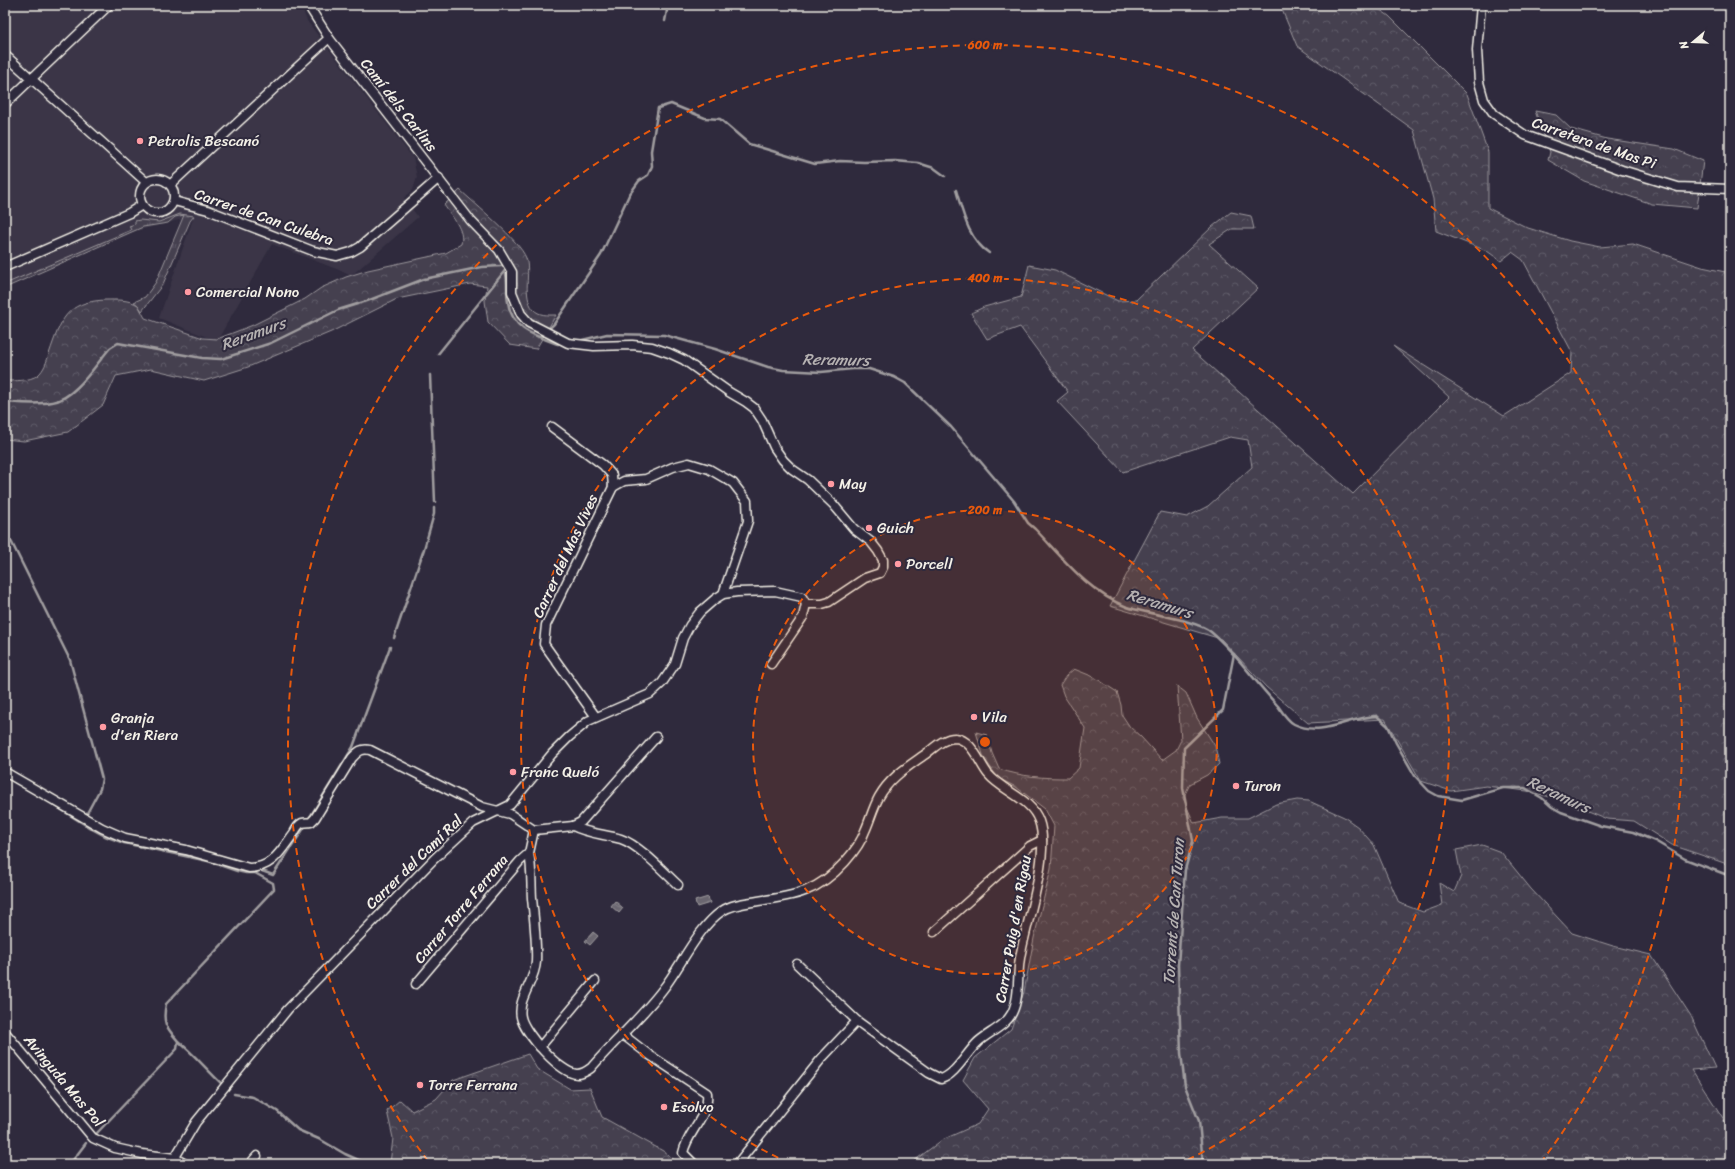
<svg xmlns="http://www.w3.org/2000/svg" width="1735" height="1169" font-family="Sriracha,sans-serif">
<defs>
<pattern id="grass-tufts" width="24" height="20" patternUnits="userSpaceOnUse"><rect width="24" height="20" fill="#454050"/><path d="M3 7l-1-3M5 7V3M7 7l1-3M15 17l-1-3M17 17v-4M19 17l1-3" fill="none" stroke="#605c69"/></pattern>
<pattern id="forest-crowns" width="20" height="18" patternUnits="userSpaceOnUse"><rect width="20" height="18" fill="#454050"/><path d="M2 6a3 3 0 1 1 6 0M12 15a3 3 0 1 1 6 0" fill="none" stroke="#605c69"/></pattern>
<pattern id="water-waves" width="16" height="10" patternUnits="userSpaceOnUse"><rect width="16" height="10" fill="#6a6670"/><path d="M0 5q4-4 8 0t8 0" fill="none" stroke="#807c84"/></pattern>
</defs>
<rect width="100%" height="100%" fill="#2f2a3d"/>
<filter id="ink" filterUnits="userSpaceOnUse"><feTurbulence type="fractalNoise" baseFrequency=".025" numOctaves="2"/><feDisplacementMap in="SourceGraphic" scale="8" xChannelSelector="R" yChannelSelector="G"/><feConvolveMatrix kernelMatrix="1 2 1 2 8 2 1 2 1" color-interpolation-filters="sRGB"/></filter>
<g filter="url(#ink)">
<!-- built -->
<path fill="#3b3647" d="M5,5H301L307,21L413,158L417,177L413,190L404,198L418,217L352,275L272,244L217,341L159,318L194,216L132,232L5,287Z"/>
<!-- grass -->
<path fill="url(#grass-tufts)" stroke="#9c989c" d="M180,214L194,216L190,221L163,284L142,311L138,305L134,302L145,297L156,282L184,215L175,217L168,223L143,227L5,288V284L131,230L129,226L135,224V221L140,220L159,222Z"/>
<!-- forest -->
<g fill="url(#forest-crowns)" stroke="#9c989c">
<path d="M1280,5H1373L1389,16L1467,94L1488,152V208L1528,228L1570,241L1600,247L1633,244L1702,267L1730,273V865L1672,845L1634,821L1607,819L1558,799L1527,791L1486,786L1451,791L1421,781L1385,719L1308,723L1266,687L1221,639L1110,606L1160,512L1187,517L1208,506L1252,467L1248,440L1230,437L1123,472L1057,401L1068,392L1020,327L987,339L971,313L984,307L1021,297L1029,265L1055,270L1118,301L1136,300L1212,227L1231,212L1251,216L1254,229H1232L1209,244L1258,288L1192,350L1353,494L1449,397L1393,346L1504,416L1571,373L1572,352L1523,260L1512,252L1501,261L1487,251L1436,231L1433,199L1414,130L1297,46Z"/>
<path d="M1535,111L1556,115L1571,129L1607,139L1674,149L1703,161L1697,208L1652,204L1584,181L1548,160L1550,152Z"/>
<path d="M460,190C475,204 520,241 526,258C531,273 522,295 533,309C539,316 548,315 556,315L536,349L510,345L488,322L485,301L487,286L470,284L397,299L331,332L248,367L204,381L151,369L116,376L103,405L68,432L24,441L5,439V381C14,381 30,381 38,375C44,370 47,361 49,354C61,320 65,302 105,300C116,300 128,299 138,305L145,318L203,338L217,339L253,325L305,299L321,288L346,277L368,270L446,253L461,244C465,230 452,217 444,205Z"/>
<path d="M1074,669L1094,677L1117,692L1121,705L1122,715L1130,727L1141,737L1162,760L1176,750L1181,740L1177,686L1186,693L1197,718L1215,746L1219,764L1207,775L1190,784L1183,798L1194,823L1222,818H1248L1276,804L1297,800L1309,801L1344,817L1358,827L1374,845L1399,903L1423,912L1442,905L1439,883L1454,892L1461,876L1456,850L1482,845L1501,852L1531,889L1572,933L1613,946L1651,955L1691,1016L1715,1068L1692,1070L1730,1129V1164H910L942,1140L978,1124L988,1109L963,1080L975,1058L1011,1029L1024,992L1034,938L1051,869L1054,826L1045,809L1016,787L998,778L984,758L976,732L987,735L992,753L999,769C1022,777 1044,778 1068,778L1079,768L1085,728L1064,696L1060,685L1066,676Z"/>
<path d="M528,1054L537,1069L570,1089L590,1088L602,1117L663,1151L680,1164H390L393,1138L387,1111L400,1100L412,1111L436,1099L453,1080Z"/>
</g>
<!-- water -->
<g fill="url(#water-waves)" stroke="#a19ea0">
<path d="M708,897L710,903L697,907L695,901Z"/>
<path d="M615,901L623,908L619,913L611,906Z"/>
<path d="M593,932L598,936L590,945L585,941Z"/>
</g>
<g fill="none" stroke-linecap="round" stroke-linejoin="round">
<!-- stream -->
<g stroke="#a19ea0" stroke-width="2.5">
<path d="M665,21L668,5"/>
<path d="M956,190C963,213 968,239 989,253"/>
<path d="M506,274C508,283 506,293 508,302C512,330 535,336 558,344"/>
<path d="M540,337L554,324L601,255L629,195L639,181L648,175L652,166L651,151L658,108L671,104L705,118L720,119L749,144L815,164L840,161L864,162L895,161L918,163L934,168L945,176"/>
<path d="M578,341L607,334L664,335L715,349L768,367L783,370L821,372L853,369H869L894,377L905,383L951,427L1014,501L1028,523L1035,529C1063,558 1088,592 1127,607C1147,614 1197,620 1211,632C1237,654 1255,682 1278,706C1282,712 1288,721 1294,724C1323,738 1348,717 1377,716L1388,726L1396,743L1415,776L1429,791L1438,796L1462,800L1503,788H1525L1542,798L1552,807L1561,812L1601,826L1633,832L1655,841L1685,859L1730,876"/>
<path d="M438,354L507,268"/>
<path d="M430,375L435,502"/>
<path d="M5,402C20,403 37,405 52,402C75,399 96,364 110,348L118,343L202,358L221,359L271,343L338,310L367,301L424,279L482,267L501,266"/>
<path d="M5,530L8,535"/>
<path d="M11,541L70,660L102,779L100,789L86,815"/>
<path d="M394,638L424,549L434,514V508"/>
<path d="M5,777L22,786"/>
<path d="M54,805L92,829L105,836L124,843L208,861L237,871L246,873H255L273,883L274,889L166,1004C162,1023 166,1027 178,1041L177,1049L96,1134"/>
<path d="M310,817L353,747L390,647"/>
<path d="M262,871L273,875L304,828"/>
<path d="M178,1041C194,1054 207,1070 222,1084"/>
<path d="M234,1094L253,1097L277,1111L298,1130L321,1140L345,1154L363,1162L375,1164"/>
<path d="M70,1164L86,1143"/>
<path d="M1203,1164L1199,1121L1185,1086L1181,1053L1178,965L1185,870L1193,841L1183,788L1184,748L1223,710L1234,654"/>
</g>
<defs>
<g id="minor">
<path d="M1481,5L1477,50L1479,82L1484,100L1494,114L1525,135L1622,170L1678,187L1730,189"/>
<path d="M5,55L146,182"/>
<path d="M5,104L109,5"/>
<circle cx="157" cy="196" r="17"/>
<path d="M170,185L329,38"/>
<path d="M174,201L208,210L313,251L337,256L351,252L360,247L439,178"/>
<path d="M5,267L129,213L142,205"/>
<path d="M552,427L603,465L612,475L613,487"/>
<path d="M771,664L803,617L806,604"/>
<path d="M596,717L544,644L546,625L613,487L624,481L646,479L673,467L689,463L709,469L733,483L747,501L748,521L723,594"/>
<path d="M5,772L102,828L125,838L186,850L249,868C273,868 281,850 294,833C296,829 298,825 302,823C305,822 308,823 311,822L315,818L352,758C358,752 361,748 370,750L482,807L510,814L534,830L529,853L520,861L416,984"/>
<path d="M573,826C588,834 605,834 621,839C639,845 664,872 678,885"/>
<path d="M534,830L573,826L581,822L656,737"/>
<path d="M529,853C532,868 531,882 532,898C534,919 537,941 536,962C535,981 517,999 521,1017C524,1033 561,1074 577,1074C583,1074 587,1071 591,1068C614,1041 642,1017 663,989C681,966 698,927 722,911C732,904 746,903 758,901C795,896 818,892 845,862C853,853 861,843 865,831C870,820 873,808 879,797C890,777 909,766 927,753C935,747 944,738 955,738C972,739 979,763 988,774C1003,792 1031,798 1039,821C1051,854 1026,922 1020,958C1017,976 1020,997 1012,1013C1005,1027 987,1033 977,1043C966,1054 955,1075 941,1079L929,1073L857,1021L822,1058L737,1164"/>
<path d="M934,932L1030,846L1042,840"/>
<path d="M797,964L857,1021"/>
<path d="M5,1032L93,1138L115,1148L142,1154L175,1158L185,1164"/>
<path d="M622,1034L648,1054L707,1093C710,1115 687,1132 683,1153L694,1164"/>
<path d="M540,1047L595,981"/>
<path d="M171,1164L196,1122L288,1009L434,859L473,823L510,805L552,754L569,737L588,721L650,694L662,683L675,664L683,638L690,625L700,612L715,599L723,594L737,592L775,591L802,597L806,604H822L829,602L865,578L880,573L883,567V560L878,551L871,542L854,529L833,504L808,480L792,469L783,460L774,447L762,420L754,408L746,402L729,392L684,360L669,353L652,347L632,345L594,346L568,343L529,323L521,314L512,292V272L499,250L471,221L329,38L308,5"/>
<path d="M250,1164L257,1156"/>
</g>
</defs>
<!-- minor casing -->
<use href="#minor" stroke="#f4f1e8" stroke-width="11"/>
<!-- minor -->
<use href="#minor" stroke="#2f2a3d" stroke-width="8"/>
</g>
</g>
<!-- distance rings -->
<circle cx="985" cy="742" r="232" fill="#e8590c" fill-opacity=".12"/>
<g fill="none" stroke="#e8590c" stroke-width="2" stroke-dasharray="7 5">
<circle cx="985" cy="742" r="232"/>
<path d="M789 1163A464 464 0 1 1 1181 1163"/>
<path d="M428 1161A697 697 0 1 1 1542 1161"/>
</g>
<!-- markers -->
<g fill="#ff9aa2" stroke="#2f2a3d" stroke-width="1.5">
<circle cx="140" cy="141" r="4"/>
<circle cx="188" cy="292" r="4"/>
<circle cx="831" cy="484" r="4"/>
<circle cx="869" cy="528" r="4"/>
<circle cx="898" cy="564" r="4"/>
<circle cx="974" cy="717" r="4"/>
<circle cx="103" cy="727" r="4"/>
<circle cx="513" cy="772" r="4"/>
<circle cx="1236" cy="786" r="4"/>
<circle cx="420" cy="1085" r="4"/>
<circle cx="664" cy="1107" r="4"/>
</g>
<g text-anchor="middle" stroke-width="4" stroke-linejoin="round" paint-order="stroke">
<!-- street labels -->
<g font-size="15" fill="#f4f1e8" stroke="#2f2a3d">
<text transform="translate(399 105) rotate(52)" y="5">Camí dels Carlins</text>
<text transform="translate(1594 143) rotate(19)" y="5">Carretera de Mas Pi</text>
<text transform="translate(264 217) rotate(19)" y="5">Carrer de Can Culebra</text>
<text transform="translate(565 556) rotate(-65)" y="5">Carrer del Mas Vives</text>
<text transform="translate(414 862) rotate(-44)" y="5">Carrer del Camí Ral</text>
<text transform="translate(461 909) rotate(-50)" y="5">Carrer Torre Ferrana</text>
<text transform="translate(1013 929) rotate(-80)" y="5">Carrer Puig d'en Rigau</text>
<text transform="translate(64 1081) rotate(50)" y="5">Avinguda Mas Pol</text>
</g>
<!-- poi labels -->
<g font-size="15" fill="#f4f1e8" stroke="#2f2a3d" text-anchor="start">
<text x="148" y="146">Petrolis Bescanó</text>
<text x="196" y="297">Comercial Nono</text>
<text x="839" y="489">May</text>
<text x="877" y="533">Guich</text>
<text x="906" y="569">Porcell</text>
<text x="982" y="722">Vila</text>
<text x="111" y="723">Granja<tspan x="111" dy="17">d'en Riera</tspan></text>
<text x="521" y="777">Franc Queló</text>
<text x="1244" y="791">Turon</text>
<text x="428" y="1090">Torre Ferrana</text>
<text x="672" y="1112">Esolvo</text>
</g>
<!-- water labels -->
<g font-size="16" font-style="italic" fill="#b6b2b2" stroke="#2f2a3d">
<text transform="translate(253 333) rotate(-20)" y="6">Reramurs</text>
<text transform="translate(836 359) rotate(1)" y="6">Reramurs</text>
<text transform="translate(1160 603) rotate(17)" y="6">Reramurs</text>
<text transform="translate(1559 794) rotate(25)" y="6">Reramurs</text>
<text transform="translate(1173 912) rotate(-86)" y="6">Torrent de Can Turon</text>
</g>
</g>
<circle cx="985" cy="742" r="6" fill="#e8590c" stroke="#2f2a3d" stroke-width="2"/>
<g font-size="12" text-anchor="middle" font-weight="bold" fill="#e8590c" stroke="#2f2a3d" stroke-width="4" stroke-linejoin="round" paint-order="stroke">
<text x="985" y="49">600 m</text>
<text x="985" y="282">400 m</text>
<text x="985" y="514">200 m</text>
</g>
<!-- margin -->
<rect width="1735" height="1169" fill="none" stroke="#2f2a3d" stroke-width="20"/>
<rect x="10" y="10" width="1715" height="1149" fill="none" stroke="#f4f1e8" stroke-width="1.5" filter="url(#ink)"/>
<!-- north arrow -->
<g transform="translate(1693 42) rotate(251)" stroke="#2f2a3d" stroke-width="3" paint-order="stroke">
<path d="M0-3L7 15L0 10L-7 15Z" fill="#f4f1e8"/>
<text y="-6" font-size="11" font-weight="bold" text-anchor="middle" fill="#f4f1e8">N</text>
</g>
</svg>
